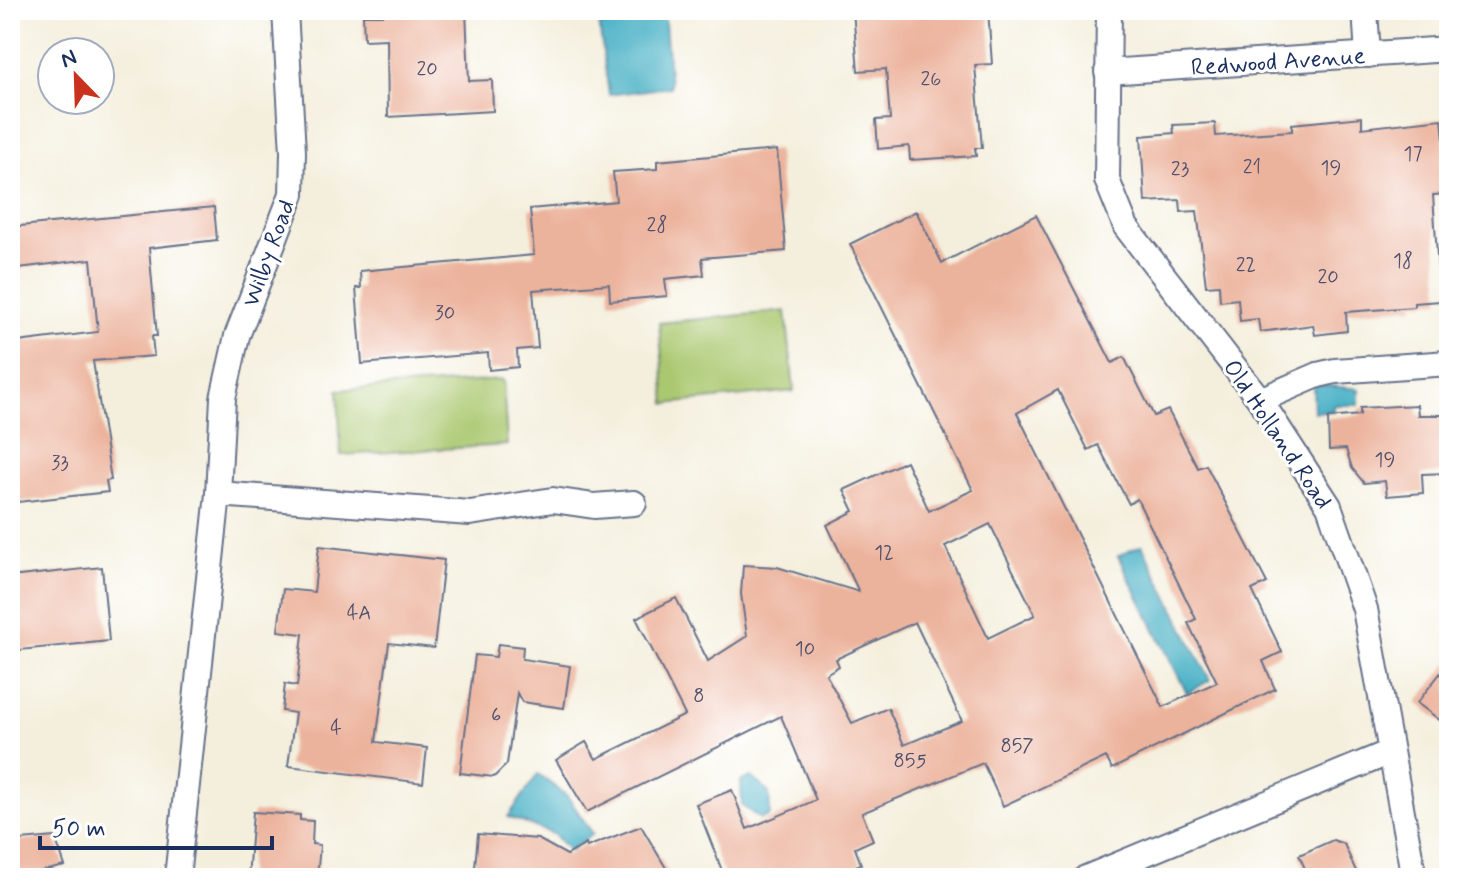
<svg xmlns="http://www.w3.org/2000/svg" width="1459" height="888" font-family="Mynerve,sans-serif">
<rect width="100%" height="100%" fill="#fff"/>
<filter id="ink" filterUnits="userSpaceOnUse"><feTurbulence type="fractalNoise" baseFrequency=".0125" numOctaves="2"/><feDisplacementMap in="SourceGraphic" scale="16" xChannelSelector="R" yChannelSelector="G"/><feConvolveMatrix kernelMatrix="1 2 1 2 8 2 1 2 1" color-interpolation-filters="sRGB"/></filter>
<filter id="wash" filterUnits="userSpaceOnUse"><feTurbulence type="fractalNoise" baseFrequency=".006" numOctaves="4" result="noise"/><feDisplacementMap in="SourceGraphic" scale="32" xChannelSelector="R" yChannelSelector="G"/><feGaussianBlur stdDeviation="1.8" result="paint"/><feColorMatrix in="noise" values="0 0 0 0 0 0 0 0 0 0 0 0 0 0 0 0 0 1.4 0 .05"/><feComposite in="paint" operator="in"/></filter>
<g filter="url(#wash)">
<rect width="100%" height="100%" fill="#f4efdd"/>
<!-- green -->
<g fill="#aac86f" stroke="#627c66" stroke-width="2">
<path d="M786,311L794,391L666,404L659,323Z"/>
<path d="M503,380L507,445L341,455L338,390Z"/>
</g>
<!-- water -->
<g fill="#47b0c5" stroke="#317092" stroke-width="2">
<path d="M597,10H664L670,87L609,95Z"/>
<path d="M1313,384L1359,389V405H1333V411L1314,412Z"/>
<path d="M1142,545L1210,680L1187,693L1118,556Z"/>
<path d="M538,774L567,796L593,834L569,851L554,834L508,817Z"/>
<path d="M752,777L769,793L770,815L761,819L742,806L741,781Z"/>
</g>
<g id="blocks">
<!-- building -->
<g fill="#ecb39c" fill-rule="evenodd">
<path d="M383,10H466L469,81L492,80L493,111L388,117L387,39L364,40L363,15H383Z"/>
<path d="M853,10H988L992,64L975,65L982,148H975L976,156L910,160L909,146L878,149L876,120L890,119L886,69L858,71Z"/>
<path d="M1362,117V128L1442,119L1449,194L1433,195L1440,301L1414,303V307L1346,312L1347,331L1315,335L1313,325L1260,332L1258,319L1240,321L1238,299L1220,301L1219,285L1206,286L1197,211L1181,212L1180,200L1145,202L1141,136L1174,133L1173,125L1215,123L1216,136L1292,131V124Z"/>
<path d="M777,150L786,251L702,258L704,275L665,279L667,296L610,301L609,284L533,290L538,348L517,350L518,367L489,370L488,353L362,364L356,288H361L360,271L534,255L530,209L616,201L613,172L657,169V161Z"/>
<path d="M214,207L217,240L149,248L157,336H152L154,356L93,361L111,480L106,481L108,492L18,502L16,492H10V343L98,332L91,259L10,269V227Z"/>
<path d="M916,211L942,263L1036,215L1112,363L1124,357L1154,416L1168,410L1198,468L1206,465L1267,583L1252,590L1282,652L1263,661L1275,689L1112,769L1106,757L1003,806L983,763L862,813L873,840L855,848L861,864L828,878H725L696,804L732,790L747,829L816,800L781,716L587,812L556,760L586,742L596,759L685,715L636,618L676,598L708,661L747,636L741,594L743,565L777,567L859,592L827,525L854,511L844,490L906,461L929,511L973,490L850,244ZM1058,390L1088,450L1098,445L1129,504L1137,499L1196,619L1188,623L1217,682L1163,707L1017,413ZM990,524L1035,615L988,638L945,546ZM915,622L962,721L904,745L888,708L852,723L826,674L839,666L836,659Z"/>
<path d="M1417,405L1418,415H1449V473L1422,474L1423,493L1387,496L1385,481L1364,483L1352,468L1346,449L1329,450L1328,418L1360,415V408Z"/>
<path d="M319,546L444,560L434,648L389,643L376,742L427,748L423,783L288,766L295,713L282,711L285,684L297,686L303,634L278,631L283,589L314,592Z"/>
<path d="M102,567L109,641L10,651V577Z"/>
<path d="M498,644L523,647L522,659L570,666L564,708L522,702L517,693L507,764L494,777L460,773L475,655L496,657Z"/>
<path d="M1449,662V727L1417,703Z"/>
<path d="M253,812L300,815V820L313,821L312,844L320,845L317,878H248Z"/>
<path d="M641,826L672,878H474L478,834L538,839L567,855L586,844L587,847Z"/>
<path d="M55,837L65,866L10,878V841Z"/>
<path d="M1333,840L1344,844L1359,878H1309L1299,855Z"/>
</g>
</g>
</g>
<g filter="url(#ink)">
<use href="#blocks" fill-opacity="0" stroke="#67728a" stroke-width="2"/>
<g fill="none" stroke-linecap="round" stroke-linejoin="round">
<defs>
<g id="street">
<path d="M1109,10L1107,180L1126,227L1260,400L1329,506L1365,609L1414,878"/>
<path d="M1365,10L1368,55"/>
<path d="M1107,72L1449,49"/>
<path d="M1260,400L1318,375L1335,371L1449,363"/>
<path d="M218,494L470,513L553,500L594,506L634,503"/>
<path d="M177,878L218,494L223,398L237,336L292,194L293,152L285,10"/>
<path d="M1086,878L1388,753"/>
</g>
</defs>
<!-- street casing -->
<use href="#street" stroke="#67728a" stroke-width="28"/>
<!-- street -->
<use href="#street" stroke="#fff" stroke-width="24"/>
</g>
</g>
<g text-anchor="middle" stroke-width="6" stroke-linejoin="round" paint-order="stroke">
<!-- number labels -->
<g font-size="20" fill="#4f506e">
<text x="427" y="75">20</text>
<text x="931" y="85">26</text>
<text x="1413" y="160">17</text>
<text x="1252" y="173">21</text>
<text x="1331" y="174">19</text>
<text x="1180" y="175">23</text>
<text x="657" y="231">28</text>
<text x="1403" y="267">18</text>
<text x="1246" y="271">22</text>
<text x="1328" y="283">20</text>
<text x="445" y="319">30</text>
<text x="1385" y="466">19</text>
<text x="60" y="469">33</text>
<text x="884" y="559">12</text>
<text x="359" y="619">4A</text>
<text x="805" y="655">10</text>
<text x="699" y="702">8</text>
<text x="496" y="721">6</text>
<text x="336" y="734">4</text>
<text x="1017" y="752">857</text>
<text x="910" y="767">855</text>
</g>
<!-- street labels -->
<g font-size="24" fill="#1b2f5e" stroke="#fff">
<text transform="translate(1278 61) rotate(-4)" y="8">Redwood Avenue</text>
<text transform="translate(268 253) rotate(-70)" y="8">Wilby Road</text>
<text transform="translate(1278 434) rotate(56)" y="8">Old Holland Road</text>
</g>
</g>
<!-- margin -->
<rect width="1459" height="888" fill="none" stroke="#fff" stroke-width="40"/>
<!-- north arrow -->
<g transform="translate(76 76) rotate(337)"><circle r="38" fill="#ffffff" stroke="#a4acbf" stroke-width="2"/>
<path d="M0-6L14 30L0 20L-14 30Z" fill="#c8321e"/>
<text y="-12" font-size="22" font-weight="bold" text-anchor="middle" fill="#1b2f5e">N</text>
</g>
<!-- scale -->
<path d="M40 836v12h232v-12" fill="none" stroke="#1b2f5e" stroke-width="4"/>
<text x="52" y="836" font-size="24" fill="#1b2f5e" stroke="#ffffff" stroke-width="6" paint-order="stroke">50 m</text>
</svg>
